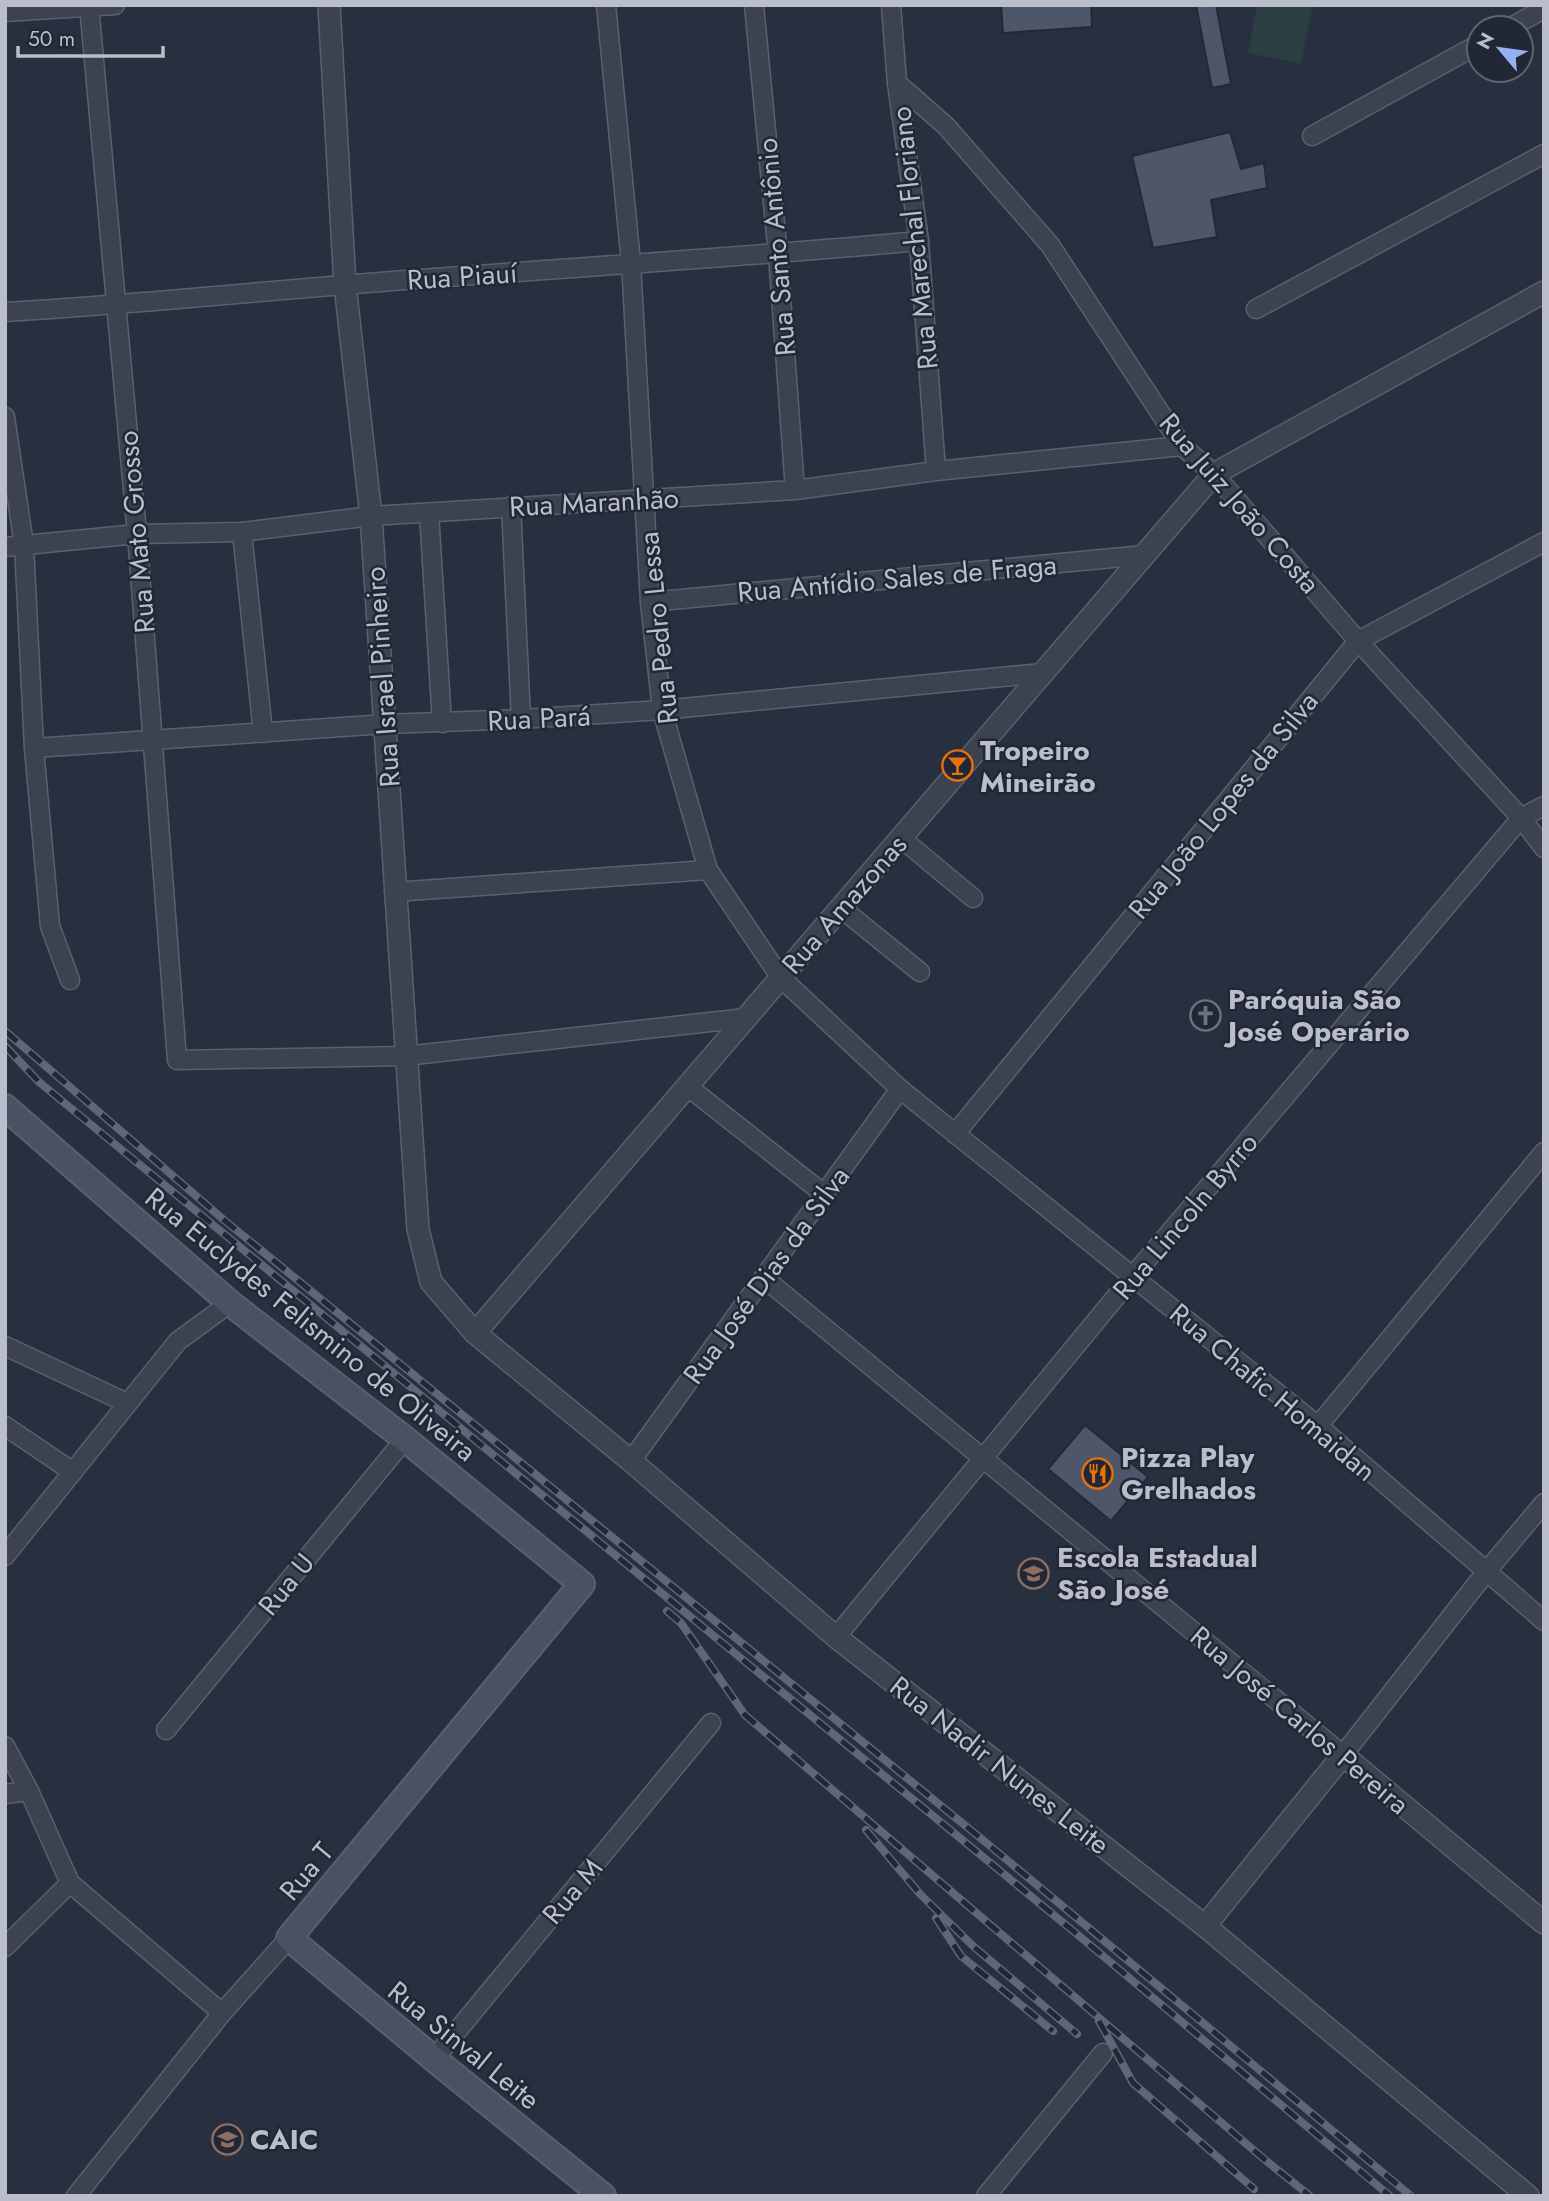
<svg xmlns="http://www.w3.org/2000/svg" width="1549" height="2201" font-family="Jost,sans-serif">
<rect width="100%" height="100%" fill="#283040"/>
<!-- green -->
<path fill="#2b3e42" d="M1257,5H1313L1301,64L1248,53Z"/>
<!-- building -->
<g fill="#4e5669" stroke="#232937" stroke-width="2">
<path d="M1001,5H1091L1092,27L1003,33Z"/>
<path d="M1196,5H1216L1231,84L1212,88Z"/>
<path d="M1230,132L1241,169L1264,163L1267,188L1211,200L1217,237L1153,248L1132,156Z"/>
<path d="M1085,1425L1148,1477L1111,1521L1048,1469Z"/>
</g>
<g fill="none" stroke-linecap="round" stroke-linejoin="round">
<defs>
<g id="minor">
<path d="M89,5L137,534L177,1060L405,1056L746,1018"/>
<path d="M606,5L631,263L650,602L662,710L708,870L781,978L900,1089L1318,1426L1544,1621"/>
<path d="M754,5L778,255L795,490"/>
<path d="M891,5L897,83L919,241L936,471"/>
<path d="M5,12L115,5"/>
<path d="M1509,28L1544,9"/>
<path d="M897,83L946,126L1050,245L1182,446L1214,474L1358,641L1521,818L1544,848"/>
<path d="M1312,136L1479,44"/>
<path d="M1256,309L1544,154"/>
<path d="M5,312C139,304 273,290 406,280C577,267 748,257 919,241"/>
<path d="M5,417L24,545L34,748L50,926L70,980"/>
<path d="M511,506L521,719"/>
<path d="M429,513L442,723"/>
<path d="M242,532L263,733"/>
<path d="M5,547L137,534L242,532L371,516L795,490L936,471L1182,446"/>
<path d="M650,602L1144,555"/>
<path d="M34,748L386,724L521,719L662,710L1042,673"/>
<path d="M901,838L973,898"/>
<path d="M394,892L708,870"/>
<path d="M841,908L920,972"/>
<path d="M687,1086L824,1194"/>
<path d="M955,1134L1358,641L1544,542"/>
<path d="M764,1278L1343,1755L1486,1572L1544,1503"/>
<path d="M5,1346L127,1403"/>
<path d="M5,1426L73,1472"/>
<path d="M1318,1426L1544,1152"/>
<path d="M631,1461L900,1089"/>
<path d="M5,1556L178,1341L230,1303"/>
<path d="M836,1637L1133,1276L1521,818L1544,806"/>
<path d="M166,1730L405,1439"/>
<path d="M5,1746L29,1791L70,1883L222,2013"/>
<path d="M5,1794L29,1791"/>
<path d="M5,1947L70,1883"/>
<path d="M434,2059L711,1723"/>
<path d="M76,2196L222,2013L289,1938"/>
<path d="M986,2196L1103,2053"/>
</g>
<g id="tertiary">
<path d="M329,5L345,285L371,516L418,1229L431,1282L475,1333L631,1461L836,1637L1205,1926L1528,2196"/>
<path d="M475,1333L1214,474L1544,292"/>
<path d="M1205,1926L1343,1755L1544,1923"/>
</g>
<path id="secondary" d="M5,1107L230,1303L405,1439L582,1584L289,1938L434,2059L603,2196"/>
</defs>
<!-- minor casing -->
<use href="#minor" stroke="#5a606d" stroke-width="21"/>
<!-- tertiary casing -->
<use href="#tertiary" stroke="#5a606d" stroke-width="24"/>
<!-- secondary casing -->
<use href="#secondary" stroke="#5a606d" stroke-width="28"/>
<!-- minor -->
<use href="#minor" stroke="#3c4250" stroke-width="18"/>
<!-- tertiary -->
<use href="#tertiary" stroke="#3c4250" stroke-width="21"/>
<!-- secondary -->
<use href="#secondary" stroke="#4a5163" stroke-width="24"/>
<defs>
<g id="rail">
<path d="M5,1031L224,1220L989,1845L1411,2196"/>
<path d="M5,1046L39,1082L1072,1930L1390,2196"/>
<path d="M667,1611L681,1623L745,1715L1264,2159L1310,2196"/>
<path d="M866,1830L920,1894L973,1946L1077,2034"/>
<path d="M936,1918L961,1956L1053,2031"/>
<path d="M1099,2021L1133,2083L1254,2189"/>
</g>
</defs>
<!-- rail casing -->
<use href="#rail" stroke="#5e6677" stroke-width="8"/>
<!-- rail -->
<use href="#rail" stroke="#212735" stroke-width="5" stroke-dasharray="16" stroke-linecap="butt"/>
</g>
<!-- icons -->
<defs>
<symbol id="bar-ring" viewBox="-11 -11 22 22"><circle r="9.5" fill="#212735" stroke="#e8710a" stroke-width="1.5"/><path d="M-6-5H6L.8 .8V4.5H3.5V6h-7V4.5H-.8V.8Z" fill="#e8710a"/></symbol>
<symbol id="church-ring" viewBox="-11 -11 22 22"><circle r="9.5" fill="#212735" stroke="#6b7280" stroke-width="1.5"/><path d="M-1.2-6h2.4v3.5h3.3v2.4h-3.3V6h-2.4V-.1h-3.3v-2.4h3.3Z" fill="#6b7280"/></symbol>
<symbol id="restaurant-ring" viewBox="-11 -11 22 22"><circle r="9.5" fill="#212735" stroke="#e8710a" stroke-width="1.5"/><path d="M-5-6h1v4h1v-4h1v4h1v-4h1v5L-1.5 .5V6h-2V.5L-5-1ZM5-6V6H3V1.5H1.5Q1.5-4 5-6Z" fill="#e8710a"/></symbol>
<symbol id="school-ring" viewBox="-11 -11 22 22"><circle r="9.5" fill="#212735" stroke="#8d6e63" stroke-width="1.5"/><path d="M0-5L7-2L0 1L-7-2ZM-4 1L0 2.5L4 1V4Q0 6-4 4Z" fill="#8d6e63"/></symbol>
</defs>
<g fill-rule="evenodd">
<use href="#bar-ring" x="940" y="748" width="35" height="35"/>
<use href="#church-ring" x="1188" y="998" width="35" height="35"/>
<use href="#restaurant-ring" x="1080" y="1456" width="35" height="35"/>
<use href="#school-ring" x="1016" y="1556" width="35" height="35"/>
<use href="#school-ring" x="210" y="2122" width="35" height="35"/>
</g>
<g text-anchor="middle" stroke-width="5" stroke-linejoin="round" paint-order="stroke">
<!-- street labels -->
<g font-size="28" fill="#b9beca" stroke="#212735">
<text transform="translate(914 238) rotate(-96)" y="10">Rua Marechal Floriano</text>
<text transform="translate(776 247) rotate(-95)" y="10">Rua Santo Antônio</text>
<text transform="translate(462 276) rotate(-4)" y="10">Rua Piauí</text>
<text transform="translate(594 502) rotate(-3)" y="10">Rua Maranhão</text>
<text transform="translate(1240 503) rotate(49)" y="10">Rua Juiz João Costa</text>
<text transform="translate(136 532) rotate(-95)" y="10">Rua Mato Grosso</text>
<text transform="translate(897 578) rotate(-5)" y="10">Rua Antídio Sales de Fraga</text>
<text transform="translate(658 628) rotate(-96)" y="10">Rua Pedro Lessa</text>
<text transform="translate(382 677) rotate(-94)" y="10">Rua Israel Pinheiro</text>
<text transform="translate(539 718) rotate(-3)" y="10">Rua Pará</text>
<text transform="translate(1223 805) rotate(-51)" y="10">Rua João Lopes da Silva</text>
<text transform="translate(844 904) rotate(-49)" y="10">Rua Amazonas</text>
<text transform="translate(1185 1216) rotate(-50)" y="10">Rua Lincoln Byrro</text>
<text transform="translate(766 1275) rotate(-54)" y="10">Rua José Dias da Silva</text>
<text transform="translate(311 1324) rotate(39)" y="10">Rua Euclydes Felismino de Oliveira</text>
<text transform="translate(1273 1392) rotate(40)" y="10">Rua Chafic Homaidan</text>
<text transform="translate(286 1584) rotate(-51)" y="10">Rua U</text>
<text transform="translate(1300 1720) rotate(40)" y="10">Rua José Carlos Pereira</text>
<text transform="translate(1000 1765) rotate(38)" y="10">Rua Nadir Nunes Leite</text>
<text transform="translate(306 1871) rotate(-50)" y="10">Rua T</text>
<text transform="translate(572 1891) rotate(-50)" y="10">Rua M</text>
<text transform="translate(464 2045) rotate(39)" y="10">Rua Sinval Leite</text>
</g>
<!-- poi labels -->
<g font-size="28" font-weight="bold" fill="#b9beca" stroke="#212735" text-anchor="start">
<text x="980" y="760">Tropeiro<tspan x="980" dy="32">Mineirão</tspan></text>
<text x="1228" y="1009">Paróquia São<tspan x="1228" dy="32">José Operário</tspan></text>
<text x="1121" y="1467">Pizza Play<tspan x="1121" dy="32">Grelhados</tspan></text>
<text x="1057" y="1567">Escola Estadual<tspan x="1057" dy="32">São José</tspan></text>
<text x="250" y="2149">CAIC</text>
</g>
</g>
<!-- border -->
<rect width="1549" height="2201" fill="none" stroke="#b9beca" stroke-width="14"/>
<!-- north arrow -->
<g transform="translate(1500 49) rotate(299)"><circle r="33" fill="#212735" stroke="#5e6371" stroke-width="2"/>
<path d="M0-5L12 26L0 18L-12 26Z" fill="#96b0f1"/>
<text y="-10" font-size="19" font-weight="bold" text-anchor="middle" fill="#b9beca">N</text>
</g>
<!-- scale -->
<path d="M18 46v10h145v-10" fill="none" stroke="#b9beca" stroke-width="3.5"/>
<text x="28" y="46" font-size="21" fill="#b9beca" stroke="#212735" stroke-width="5" paint-order="stroke">50 m</text>
</svg>
